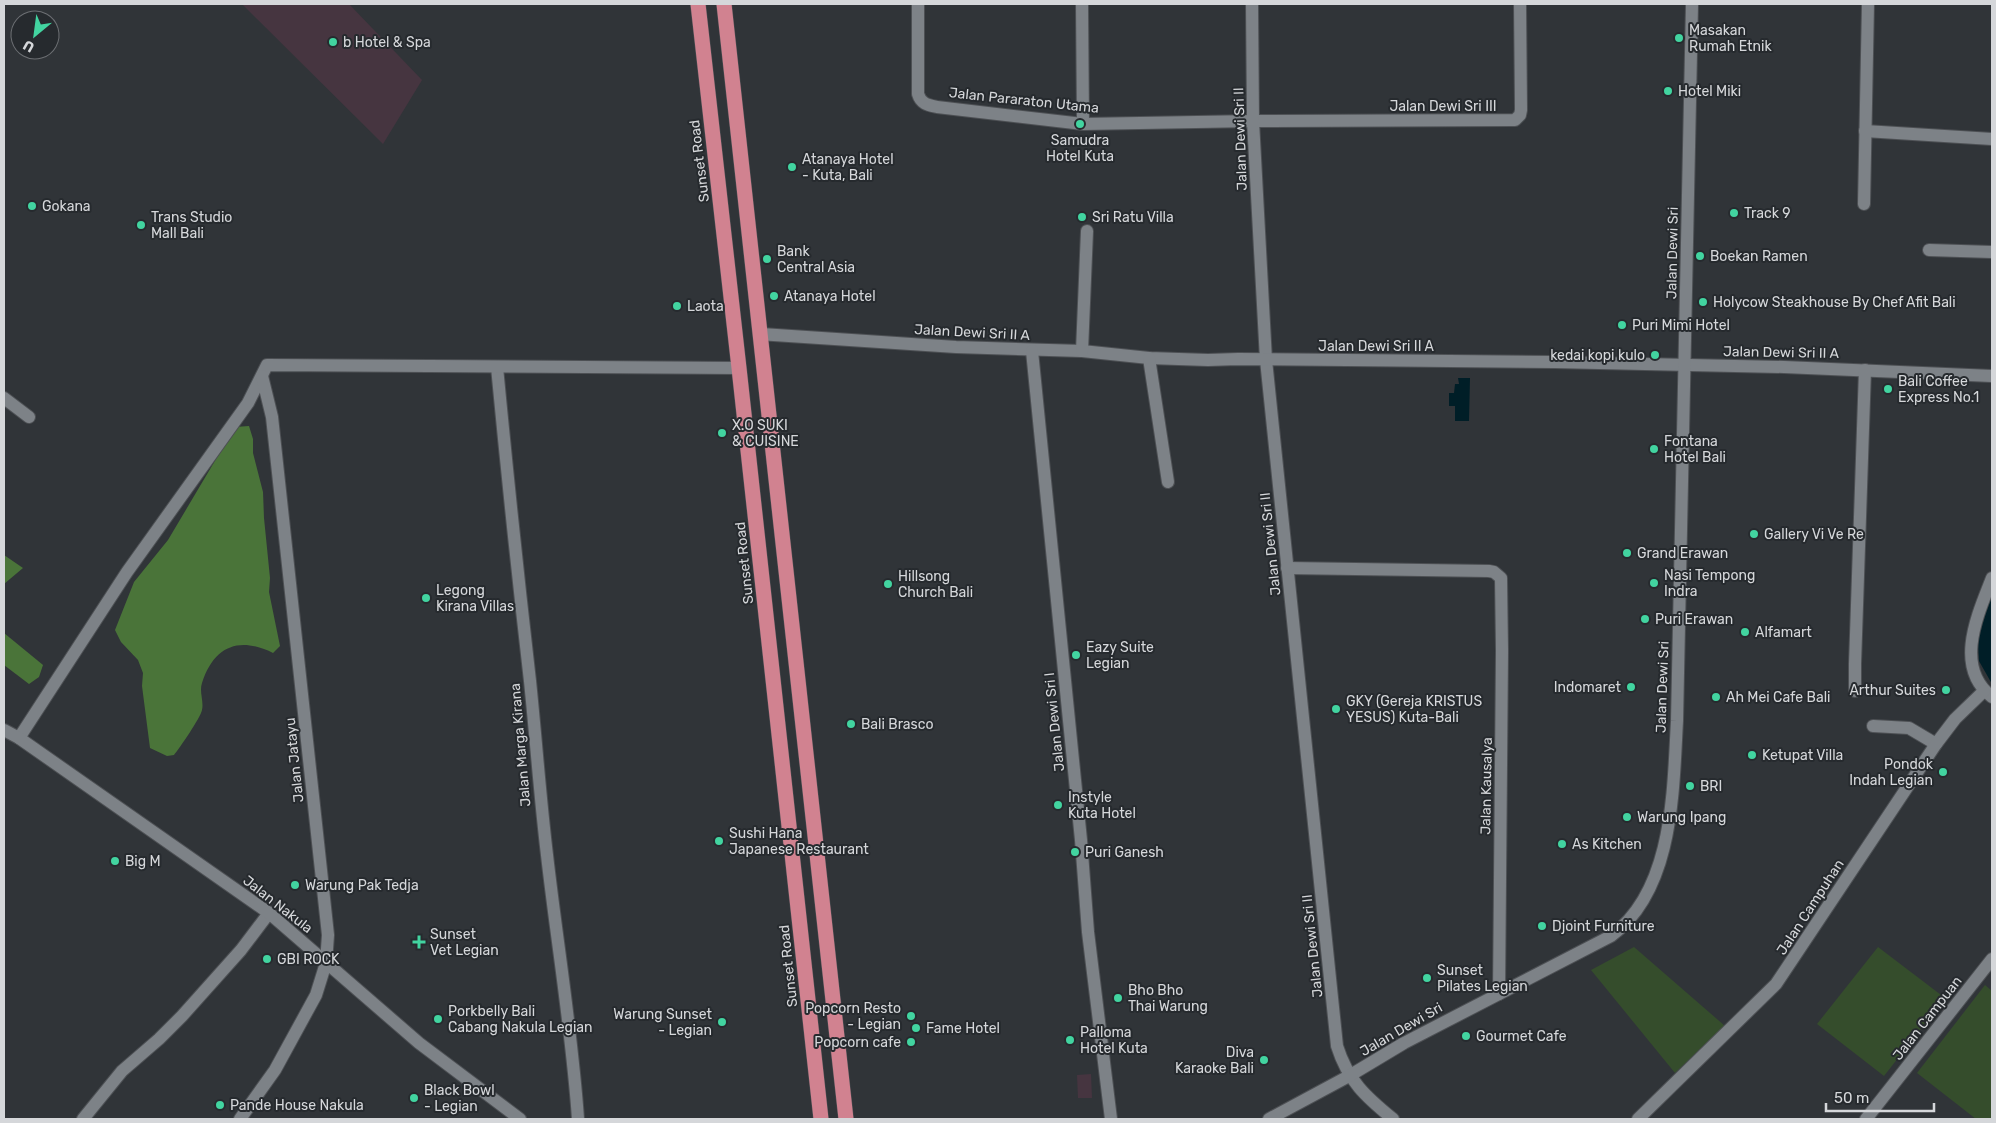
<svg xmlns="http://www.w3.org/2000/svg" width="1996" height="1123" font-family="Rubik,sans-serif">
<rect width="100%" height="100%" fill="#303438"/>
<!-- commercial -->
<g fill="#463540">
<path d="M242,4H349L422,80L383,144Z"/>
<path d="M1091,1074L1092,1098H1078L1077,1075Z"/>
</g>
<!-- green -->
<g fill="#354d2c">
<path d="M1634,947L1725,1026L1675,1073L1591,970Z"/>
<path d="M1878,947L1945,998L1884,1076L1817,1024Z"/>
<path d="M1985,985L1992,991V1119H1976L1917,1073Z"/>
</g>
<!-- forest -->
<g fill="#4a7439">
<path d="M249,426L253,439V453L263,492L264,518L270,578L269,592L280,646L273,653C239,636 214,646 202,683C199,692 204,701 202,710C201,717 179,749 174,755L167,756L150,748L142,686L143,673L138,660L121,642L115,630L134,582L168,540L235,427Z"/>
<path d="M4,555L23,568L4,584Z"/>
<path d="M4,633L43,665L39,677L29,684L4,665Z"/>
</g>
<!-- water -->
<g fill="#001e27">
<path d="M1458,378H1470L1469,421H1455V406H1449V393H1454L1455,384H1459Z"/>
<path d="M1992,594V684L1979,661L1977,627Z"/>
</g>
<g fill="none" stroke-linecap="round" stroke-linejoin="round">
<defs>
<g id="street">
<path d="M918,4V94C921,104 928,105 937,107L1083,124L1253,121L1515,120L1520,115L1521,110L1520,4"/>
<path d="M1082,4L1083,124"/>
<path d="M1252,4L1253,121L1266,360L1337,1046C1348,1081 1366,1097 1393,1119"/>
<path d="M1865,131L1992,139"/>
<path d="M1864,204L1868,4"/>
<path d="M1929,250L1992,252"/>
<path d="M760,334L956,347L1082,351L1149,358L1208,360L1238,359L1554,362L1784,367L1992,376"/>
<path d="M1032,351L1081,840L1088,932L1111,1119"/>
<path d="M1082,351L1087,231"/>
<path d="M1149,358L1168,482"/>
<path d="M497,367C507,472 518,577 530,681C536,739 540,797 547,855C557,943 572,1031 578,1119"/>
<path d="M4,398L29,417"/>
<path d="M1287,568L1489,571L1494,572L1501,578L1502,651L1499,994"/>
<path d="M1992,578C1978,614 1953,667 1992,697"/>
<path d="M1855,691V664L1865,370"/>
<path d="M1873,726L1909,728L1936,744"/>
<path d="M19,738L127,572L248,403L267,365L739,368"/>
<path d="M83,1119L122,1071L159,1039L182,1016L241,950L269,913"/>
<path d="M240,1119L275,1070L316,995L326,963L328,935L272,417L262,376"/>
<path d="M1638,1119L1776,984L1936,744L1955,719L1984,691"/>
<path d="M1866,1119L1992,959"/>
</g>
<g id="secondary">
<path d="M4,730L19,738L269,913L419,1043L520,1119"/>
<path d="M1269,1119L1349,1076L1404,1043L1611,936C1674,890 1673,790 1677,721L1692,4"/>
</g>
<g id="highway">
<path d="M698,4L739,368L821,1119"/>
<path d="M724,4L846,1119"/>
</g>
</defs>
<!-- street casing -->
<use href="#street" stroke="#4d5054" stroke-width="14"/>
<!-- secondary casing -->
<use href="#secondary" stroke="#4d5054" stroke-width="14"/>
<!-- highway casing -->
<use href="#highway" stroke="#4d5054" stroke-width="16"/>
<!-- street -->
<use href="#street" stroke="#7d8287" stroke-width="12"/>
<!-- secondary -->
<use href="#secondary" stroke="#7d8287" stroke-width="12"/>
<!-- highway -->
<use href="#highway" stroke="#d18290" stroke-width="15"/>
</g>
<!-- markers -->
<g fill="#42d4a0" stroke="#262a2e" stroke-width="2">
<circle cx="1679" cy="38" r="5"/>
<circle cx="333" cy="42" r="5"/>
<circle cx="1668" cy="91" r="5"/>
<circle cx="1080" cy="124" r="5"/>
<circle cx="792" cy="167" r="5"/>
<circle cx="32" cy="206" r="5"/>
<circle cx="1734" cy="213" r="5"/>
<circle cx="1082" cy="217" r="5"/>
<circle cx="141" cy="225" r="5"/>
<circle cx="1700" cy="256" r="5"/>
<circle cx="767" cy="259" r="5"/>
<circle cx="774" cy="296" r="5"/>
<circle cx="1703" cy="302" r="5"/>
<circle cx="677" cy="306" r="5"/>
<circle cx="1622" cy="325" r="5"/>
<circle cx="1655" cy="355" r="5"/>
<circle cx="1888" cy="389" r="5"/>
<circle cx="722" cy="433" r="5"/>
<circle cx="1654" cy="449" r="5"/>
<circle cx="1754" cy="534" r="5"/>
<circle cx="1627" cy="553" r="5"/>
<circle cx="1654" cy="583" r="5"/>
<circle cx="888" cy="584" r="5"/>
<circle cx="426" cy="598" r="5"/>
<circle cx="1645" cy="619" r="5"/>
<circle cx="1745" cy="632" r="5"/>
<circle cx="1076" cy="655" r="5"/>
<circle cx="1631" cy="687" r="5"/>
<circle cx="1946" cy="690" r="5"/>
<circle cx="1716" cy="697" r="5"/>
<circle cx="1336" cy="709" r="5"/>
<circle cx="851" cy="724" r="5"/>
<circle cx="1752" cy="755" r="5"/>
<circle cx="1943" cy="772" r="5"/>
<circle cx="1690" cy="786" r="5"/>
<circle cx="1058" cy="805" r="5"/>
<circle cx="1627" cy="817" r="5"/>
<circle cx="719" cy="841" r="5"/>
<circle cx="1562" cy="844" r="5"/>
<circle cx="1075" cy="852" r="5"/>
<circle cx="115" cy="861" r="5"/>
<circle cx="295" cy="885" r="5"/>
<circle cx="1542" cy="926" r="5"/>
<path d="M416.5 934.5h5v5h5v5h-5v5h-5v-5h-5v-5h5z"/>
<circle cx="267" cy="959" r="5"/>
<circle cx="1427" cy="978" r="5"/>
<circle cx="1118" cy="998" r="5"/>
<circle cx="911" cy="1016" r="5"/>
<circle cx="438" cy="1019" r="5"/>
<circle cx="722" cy="1022" r="5"/>
<circle cx="916" cy="1028" r="5"/>
<circle cx="1466" cy="1036" r="5"/>
<circle cx="1070" cy="1040" r="5"/>
<circle cx="911" cy="1042" r="5"/>
<circle cx="1264" cy="1060" r="5"/>
<circle cx="414" cy="1098" r="5"/>
<circle cx="220" cy="1105" r="5"/>
</g>
<g text-anchor="middle" stroke-width="4" stroke-linejoin="round" paint-order="stroke">
<!-- poi labels -->
<g font-size="14" fill="#d5d7da" stroke="#262a2e" text-anchor="start">
<text x="1689" y="35">Masakan<tspan x="1689" dy="16">Rumah Etnik</tspan></text>
<text x="343" y="47">b Hotel &amp; Spa</text>
<text x="1678" y="96">Hotel Miki</text>
<text x="1080" y="145" text-anchor="middle">Samudra<tspan x="1080" dy="16">Hotel Kuta</tspan></text>
<text x="802" y="164">Atanaya Hotel<tspan x="802" dy="16">- Kuta, Bali</tspan></text>
<text x="42" y="211">Gokana</text>
<text x="1744" y="218">Track 9</text>
<text x="151" y="222">Trans Studio<tspan x="151" dy="16">Mall Bali</tspan></text>
<text x="1092" y="222">Sri Ratu Villa</text>
<text x="777" y="256">Bank<tspan x="777" dy="16">Central Asia</tspan></text>
<text x="1710" y="261">Boekan Ramen</text>
<text x="784" y="301">Atanaya Hotel</text>
<text x="1713" y="307">Holycow Steakhouse By Chef Afit Bali</text>
<text x="687" y="311">Laota</text>
<text x="1632" y="330">Puri Mimi Hotel</text>
<text x="1645" y="360" text-anchor="end">kedai kopi kulo</text>
<text x="1898" y="386">Bali Coffee<tspan x="1898" dy="16">Express No.1</tspan></text>
<text x="732" y="430">X.O SUKI<tspan x="732" dy="16">&amp; CUISINE</tspan></text>
<text x="1664" y="446">Fontana<tspan x="1664" dy="16">Hotel Bali</tspan></text>
<text x="1764" y="539">Gallery Vi Ve Re</text>
<text x="1637" y="558">Grand Erawan</text>
<text x="1664" y="580">Nasi Tempong<tspan x="1664" dy="16">Indra</tspan></text>
<text x="898" y="581">Hillsong<tspan x="898" dy="16">Church Bali</tspan></text>
<text x="436" y="595">Legong<tspan x="436" dy="16">Kirana Villas</tspan></text>
<text x="1655" y="624">Puri Erawan</text>
<text x="1755" y="637">Alfamart</text>
<text x="1086" y="652">Eazy Suite<tspan x="1086" dy="16">Legian</tspan></text>
<text x="1621" y="692" text-anchor="end">Indomaret</text>
<text x="1936" y="695" text-anchor="end">Arthur Suites</text>
<text x="1726" y="702">Ah Mei Cafe Bali</text>
<text x="1346" y="706">GKY (Gereja KRISTUS<tspan x="1346" dy="16">YESUS) Kuta-Bali</tspan></text>
<text x="861" y="729">Bali Brasco</text>
<text x="1762" y="760">Ketupat Villa</text>
<text x="1933" y="769" text-anchor="end">Pondok<tspan x="1933" dy="16">Indah Legian</tspan></text>
<text x="1700" y="791">BRI</text>
<text x="1068" y="802">Instyle<tspan x="1068" dy="16">Kuta Hotel</tspan></text>
<text x="1637" y="822">Warung Ipang</text>
<text x="729" y="838">Sushi Hana<tspan x="729" dy="16">Japanese Restaurant</tspan></text>
<text x="1572" y="849">As Kitchen</text>
<text x="1085" y="857">Puri Ganesh</text>
<text x="125" y="866">Big M</text>
<text x="305" y="890">Warung Pak Tedja</text>
<text x="1552" y="931">Djoint Furniture</text>
<text x="430" y="939">Sunset<tspan x="430" dy="16">Vet Legian</tspan></text>
<text x="277" y="964">GBI ROCK</text>
<text x="1437" y="975">Sunset<tspan x="1437" dy="16">Pilates Legian</tspan></text>
<text x="1128" y="995">Bho Bho<tspan x="1128" dy="16">Thai Warung</tspan></text>
<text x="901" y="1013" text-anchor="end">Popcorn Resto<tspan x="901" dy="16">- Legian</tspan></text>
<text x="448" y="1016">Porkbelly Bali<tspan x="448" dy="16">Cabang Nakula Legian</tspan></text>
<text x="712" y="1019" text-anchor="end">Warung Sunset<tspan x="712" dy="16">- Legian</tspan></text>
<text x="926" y="1033">Fame Hotel</text>
<text x="1080" y="1037">Palloma<tspan x="1080" dy="16">Hotel Kuta</tspan></text>
<text x="1476" y="1041">Gourmet Cafe</text>
<text x="901" y="1047" text-anchor="end">Popcorn cafe</text>
<text x="1254" y="1057" text-anchor="end">Diva<tspan x="1254" dy="16">Karaoke Bali</tspan></text>
<text x="424" y="1095">Black Bowl<tspan x="424" dy="16">- Legian</tspan></text>
<text x="230" y="1110">Pande House Nakula</text>
</g>
<!-- street labels -->
<g font-size="14" fill="#d5d7da" stroke="#262a2e">
<text transform="translate(1024 100) rotate(6)" y="5">Jalan Pararaton Utama</text>
<text x="1443" y="111">Jalan Dewi Sri III</text>
<text transform="translate(1240 139) rotate(-92)" y="5">Jalan Dewi Sri II</text>
<text transform="translate(699 161) rotate(-97)" y="5">Sunset Road</text>
<text transform="translate(1672 253) rotate(-89)" y="5">Jalan Dewi Sri</text>
<text transform="translate(972 332) rotate(3)" y="5">Jalan Dewi Sri II A</text>
<text x="1376" y="351">Jalan Dewi Sri II A</text>
<text transform="translate(1781 352) rotate(1)" y="5">Jalan Dewi Sri II A</text>
<text transform="translate(1270 544) rotate(-96)" y="5">Jalan Dewi Sri II</text>
<text transform="translate(744 563) rotate(-96)" y="5">Sunset Road</text>
<text transform="translate(1662 687) rotate(-88)" y="5">Jalan Dewi Sri</text>
<text transform="translate(1054 722) rotate(-96)" y="5">Jalan Dewi Sri I</text>
<text transform="translate(520 745) rotate(-95)" y="5">Jalan Marga Kirana</text>
<text transform="translate(294 760) rotate(-96)" y="5">Jalan Jatayu</text>
<text transform="translate(1486 786) rotate(-89)" y="5">Jalan Kausalya</text>
<text transform="translate(278 904) rotate(38)" y="5">Jalan Nakula</text>
<text transform="translate(1810 907) rotate(-57)" y="5">Jalan Campuhan</text>
<text transform="translate(1312 946) rotate(-96)" y="5">Jalan Dewi Sri II</text>
<text transform="translate(788 966) rotate(-96)" y="5">Sunset Road</text>
<text transform="translate(1927 1018) rotate(-52)" y="5">Jalan Campuan</text>
<text transform="translate(1401 1029) rotate(-30)" y="5">Jalan Dewi Sri</text>
</g>
</g>
<!-- border -->
<rect width="1996" height="1123" fill="none" stroke="#d5d7da" stroke-width="10"/>
<!-- north arrow -->
<g transform="translate(35 35) rotate(209)"><circle r="24" fill="#262a2e" stroke="#6c6f73"/>
<path d="M0-4L9 19L0 12L-9 19Z" fill="#42d4a0"/>
<text y="-8" font-size="14" font-weight="bold" text-anchor="middle" fill="#d5d7da">U</text>
</g>
<!-- scale -->
<path d="M1826 1103v8h108v-8" fill="none" stroke="#d5d7da" stroke-width="2.5"/>
<text x="1834" y="1103" font-size="15" fill="#d5d7da" stroke="#262a2e" stroke-width="4" paint-order="stroke">50 m</text>
</svg>
